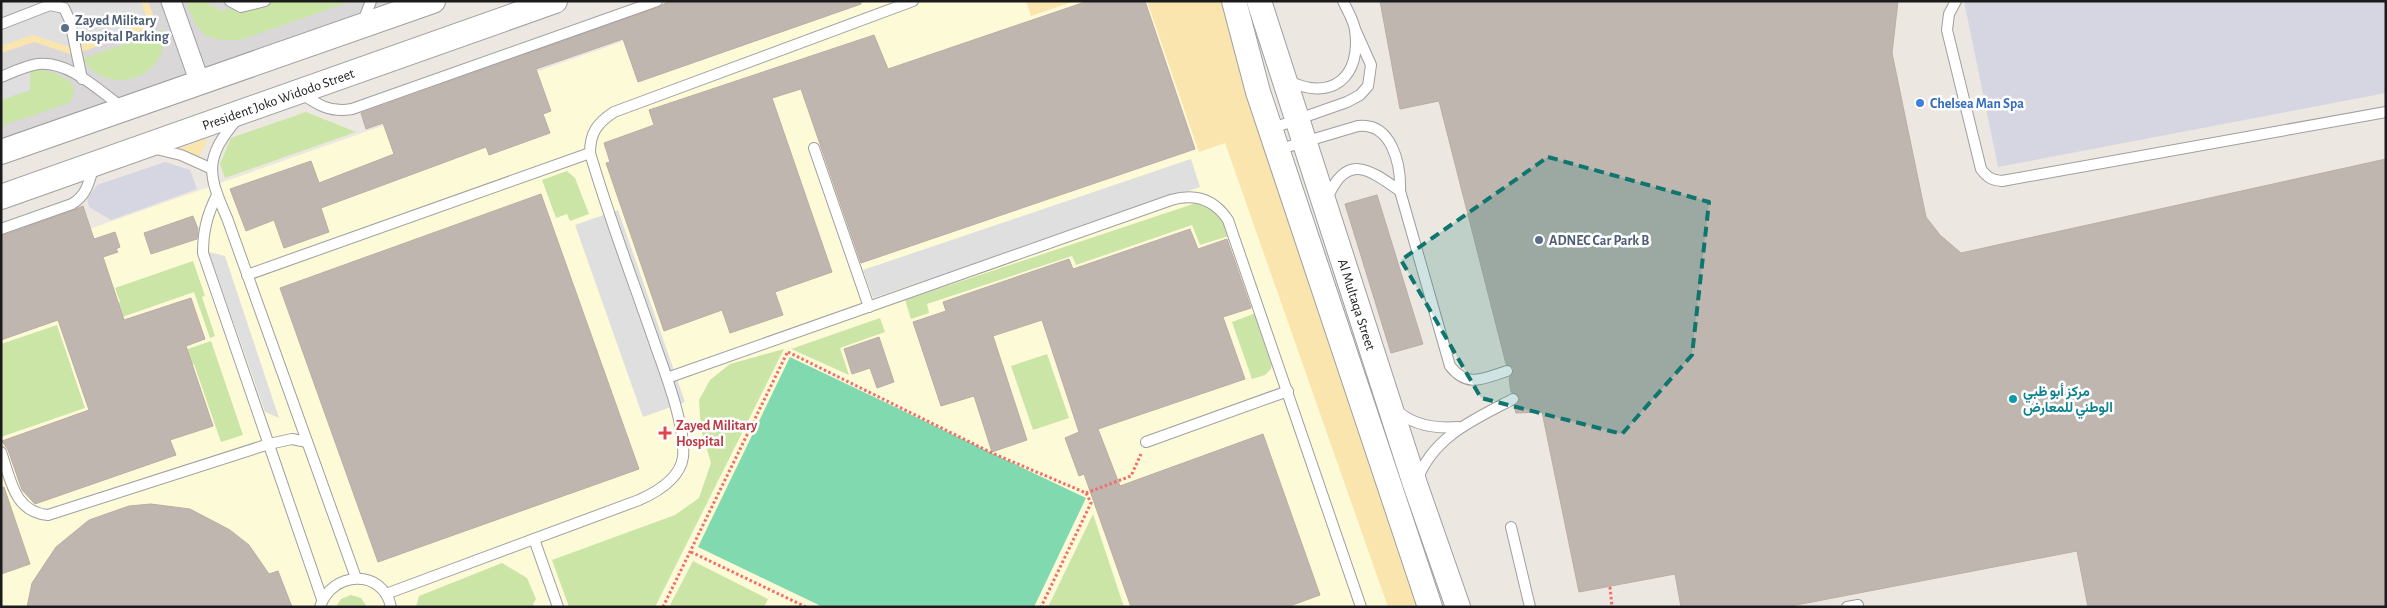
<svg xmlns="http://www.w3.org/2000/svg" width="2387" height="608" font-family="'Alegreya Sans',Vazirmatn,sans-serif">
<rect width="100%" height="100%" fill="#ece7e0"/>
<!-- residential -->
<path fill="#d9d7d8" d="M1,1H402L1,142Z"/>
<!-- education -->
<path fill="#fdfad8" d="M738,1H1181L1390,607H1V260Z"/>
<!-- grass -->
<g fill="#cbe5a7">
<path d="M186,1H203L222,11L250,1H352L240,40C203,41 198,35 186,1Z"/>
<path d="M163,30C172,78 107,99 83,59Z"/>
<path d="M43,70L55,73L72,83C74,91 75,96 69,103L1,126V100L30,90V71Z"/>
<path d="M306,112L356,132L225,178L220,164L231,138Z"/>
<path d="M567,171L575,178L589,214L570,221L567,214L556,218L542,180Z"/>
<path d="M1199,202L1218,211L1232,235L1200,245L1192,225L1076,265L1072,256L927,304L929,313L911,319L905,300Z"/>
<path d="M193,261L205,296L202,297L215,336L210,338L194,292L65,337L60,322L120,302L115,288Z"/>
<path d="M1256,313L1272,360L1271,369L1265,375L1252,379L1232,322Z"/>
<path d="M880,318L885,332L840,348L849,375L791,349Z"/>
<path d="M57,325L85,408L1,437V344Z"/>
<path d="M211,341L243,435L221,442L194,364L130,386L125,371Z"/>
<path d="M784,349L655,607H569L552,560L675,515L699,498L711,463L701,430L699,400L710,380L730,364Z"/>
<path d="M1047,354L1069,418L1033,430L1011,366Z"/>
<path d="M1093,514L1124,607H1048Z"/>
<path d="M693,561L768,599L764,607H669Z"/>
<path d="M502,563L527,578L536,599L533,604L534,607H416L419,596Z"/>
<path d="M351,595L361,598L367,607H336L341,599Z"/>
</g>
<!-- sand -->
<g fill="#fbe5af">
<path d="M1,1H148L157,25L73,55L34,42L1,53Z"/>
<path d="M1026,1H1075L1031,16Z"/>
<path d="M1147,1H1228L1419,607H1388L1225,143L1199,152Z"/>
<path d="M208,138L199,157L180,148Z"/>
</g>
<!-- pitch -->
<path fill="#80d9af" d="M790,357L1086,498L1034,607H823L698,547Z"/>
<!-- parking -->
<g fill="#dfdfdf">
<path d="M1,1H141L148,21L73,48L33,35L1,46Z"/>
<path d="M30,71V90L1,100V80Z"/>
<path d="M1191,159L1200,187L873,298L863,270Z"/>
<path d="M618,210L685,402L643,417L575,225Z"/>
<path d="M209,252L225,256L279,418L265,412Z"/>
</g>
<!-- plaza -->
<g fill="#d5d6e1">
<path d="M1964,1H2386V93L1998,167Z"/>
<path d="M165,162L190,170L197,189L111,220L89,207L87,199L97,185Z"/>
</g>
<!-- building -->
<g fill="#c0b6b0" stroke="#bdaca3">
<path d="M669,1H861V4L638,82L623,39L536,69L551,111L543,114L550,133L489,155L486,147L321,208L329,232L284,248L274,220L246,231L230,189L311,161L319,183L394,154L383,123L366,129L361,113L659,7Z"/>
<path d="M1088,1H1145L1195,149L861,263L801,89L772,98L832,272L775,292L783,315L730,333L722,310L664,331L606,163L610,162L604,143L654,125L649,110L874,35L888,69Z"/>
<path d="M1380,1H1898L1892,53L1926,217L1940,235L1961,253L2386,159V607H2088L2077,551L1786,607H1681L1675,574L1579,592L1542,412L1516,413L1514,406L1520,399L1517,394L1511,392L1509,378L1512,375L1514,369L1511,366L1506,364L1439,101L1400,109Z"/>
<path d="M541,194L639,469L378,562L280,288Z"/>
<path d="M1377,195L1423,344L1391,353L1345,204Z"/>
<path d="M83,206L94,239L115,232L120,247L116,249L118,252L103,257L124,320L191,298L205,339L186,346L213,426L170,440L176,455L35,504L22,490L8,450L2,441L89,410L58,320L1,340V236L74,210Z"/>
<path d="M193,216L198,229L197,239L151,254L144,233Z"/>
<path d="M1190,229L1198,249L1227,239L1251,308L1223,317L1245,379L1098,429L1120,486L1263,434L1320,595L1287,607H1131L1084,474L1079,476L1065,438L1079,432L1042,320L993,336L1027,440L992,452L974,396L941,406L913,322L946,311L943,302L1069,259L1073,269Z"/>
<path d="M879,337L894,382L877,388L870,368L852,374L844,349Z"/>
<path d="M4,487L30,564L1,574V488Z"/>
<path d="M151,504L190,509L230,530L249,545L269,574L278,571L292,607H27L32,583L56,547L89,520L129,506Z"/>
</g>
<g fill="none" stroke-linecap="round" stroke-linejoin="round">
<defs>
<g id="service">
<path d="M230,1L241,7L265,1"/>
<path d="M1956,1L1949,14L1947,30L1981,169C1987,177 1991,180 2002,181L2386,112"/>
<path d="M1,24L50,5L64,8L70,21L82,79"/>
<path d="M362,24L371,1"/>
<path d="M1,77C13,72 25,66 38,64C70,61 98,90 122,107"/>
<path d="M1287,80C1331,103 1362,77 1355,30C1354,21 1347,10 1343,1"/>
<path d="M299,92C318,105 330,113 352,109L657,1"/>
<path d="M238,118C204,158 207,173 227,218L356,578"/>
<path d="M1270,129L1347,102L1360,95L1368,86L1371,65L1355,29"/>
<path d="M152,148L181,155L210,168"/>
<path d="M814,148L869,307"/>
<path d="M1277,150L1358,126C1392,122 1401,165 1400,191L1450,366C1468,389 1484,378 1507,371"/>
<path d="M217,195C207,215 203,231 203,253L322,599"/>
<path d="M1327,199C1346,153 1368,168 1400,191"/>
<path d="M1,229L72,204C87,195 89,182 94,165"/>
<path d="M247,275L590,153"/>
<path d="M667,378L1171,200C1195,193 1214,199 1228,220L1361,607"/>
<path d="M1395,409C1412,425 1435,429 1458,427"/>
<path d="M1146,442L1288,391"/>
<path d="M1,452C11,480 14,512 48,515L269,444L292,439L307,442"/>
<path d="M1417,480C1434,436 1473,420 1513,399"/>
<path d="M1511,527L1530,607"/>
<path d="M534,539L558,607"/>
<path d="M386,594L639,500C657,492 680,479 683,457C686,428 666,375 656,347C634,283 609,218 590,153C590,133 597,123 614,112L913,1"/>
<path d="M320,607C331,571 383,568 391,607"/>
<path d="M1847,607L1858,605"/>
</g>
<path id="minor" d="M171,1L200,83"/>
<g id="tertiary">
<path d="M1234,1L1258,92L1430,607"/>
<path id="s1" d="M1259,1L1415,484L1458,607"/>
<path d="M1,152L433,1"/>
<path id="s2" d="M1,197L555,1"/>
</g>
</defs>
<!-- service casing -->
<use href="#service" stroke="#9f9f9f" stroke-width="12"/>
<!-- minor casing -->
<use href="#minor" stroke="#9f9f9f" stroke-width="21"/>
<!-- tertiary casing -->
<use href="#tertiary" stroke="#9f9f9f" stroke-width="26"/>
<!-- path -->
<g stroke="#f36c6a" stroke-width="3" stroke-dasharray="2.5 2.5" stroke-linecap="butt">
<path d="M788,352L992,453L1086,493L1091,503L1041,607"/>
<path d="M1086,493L1131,476L1141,454"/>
<path d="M691,552L806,607"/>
<path d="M1610,587L1612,607"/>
<path d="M663,607L788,351"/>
</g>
<!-- service -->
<use href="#service" stroke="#fff" stroke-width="10"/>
<!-- minor -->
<use href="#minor" stroke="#fff" stroke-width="19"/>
<!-- tertiary -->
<use href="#tertiary" stroke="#fff" stroke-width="24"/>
</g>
<!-- marked area -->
<path fill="#0f766e" fill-opacity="0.2" stroke="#0f766e" stroke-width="4" stroke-dasharray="10 6" stroke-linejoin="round" d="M1548,157L1709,202L1692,355L1622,434L1481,398L1401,260Z"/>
<!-- markers -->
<g fill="#5c6f8a" stroke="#fff" stroke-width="2">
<circle cx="65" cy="28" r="5"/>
<circle cx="1539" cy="240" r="5"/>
</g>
<circle fill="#3f7fe0" stroke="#fff" stroke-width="2" cx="1920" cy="103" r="5"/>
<circle fill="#0f9aa8" stroke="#fff" stroke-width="2" cx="2013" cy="399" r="5"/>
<path fill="#e0444e" stroke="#fff" stroke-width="2" d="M662.5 425.5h5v5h5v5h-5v5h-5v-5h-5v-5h5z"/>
<g text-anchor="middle" stroke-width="5" stroke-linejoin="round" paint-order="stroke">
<!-- service labels -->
<g font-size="14" font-weight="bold" fill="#4e5e75" stroke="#fff" text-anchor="start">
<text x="75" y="25">Zayed Military<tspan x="75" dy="16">Hospital Parking</tspan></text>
<text x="1549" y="245">ADNEC Car Park B</text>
</g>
<!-- street labels -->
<g font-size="14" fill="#1b1b1b" stroke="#fff">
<text dy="5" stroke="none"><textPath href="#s2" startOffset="294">President Joko Widodo Street</textPath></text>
<text dy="5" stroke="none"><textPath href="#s1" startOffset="319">Al Multaqa Street</textPath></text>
</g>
<!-- shop labels -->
<g font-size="14" font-weight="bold" fill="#366cbe" stroke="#fff" text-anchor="start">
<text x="1930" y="108">Chelsea Man Spa</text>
</g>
<!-- culture labels -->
<g font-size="14" font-weight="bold" fill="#0d838f" stroke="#fff" text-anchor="start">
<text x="2023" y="396">مركز أبو ظبي<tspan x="2023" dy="16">الوطني للمعارض</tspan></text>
</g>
<!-- health labels -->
<g font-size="14" font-weight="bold" fill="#be3a42" stroke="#fff" text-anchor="start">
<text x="676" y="430">Zayed Military<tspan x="676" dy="16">Hospital</tspan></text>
</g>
</g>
<!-- border -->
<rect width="2387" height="608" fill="none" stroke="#1b1b1b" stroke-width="5"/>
</svg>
